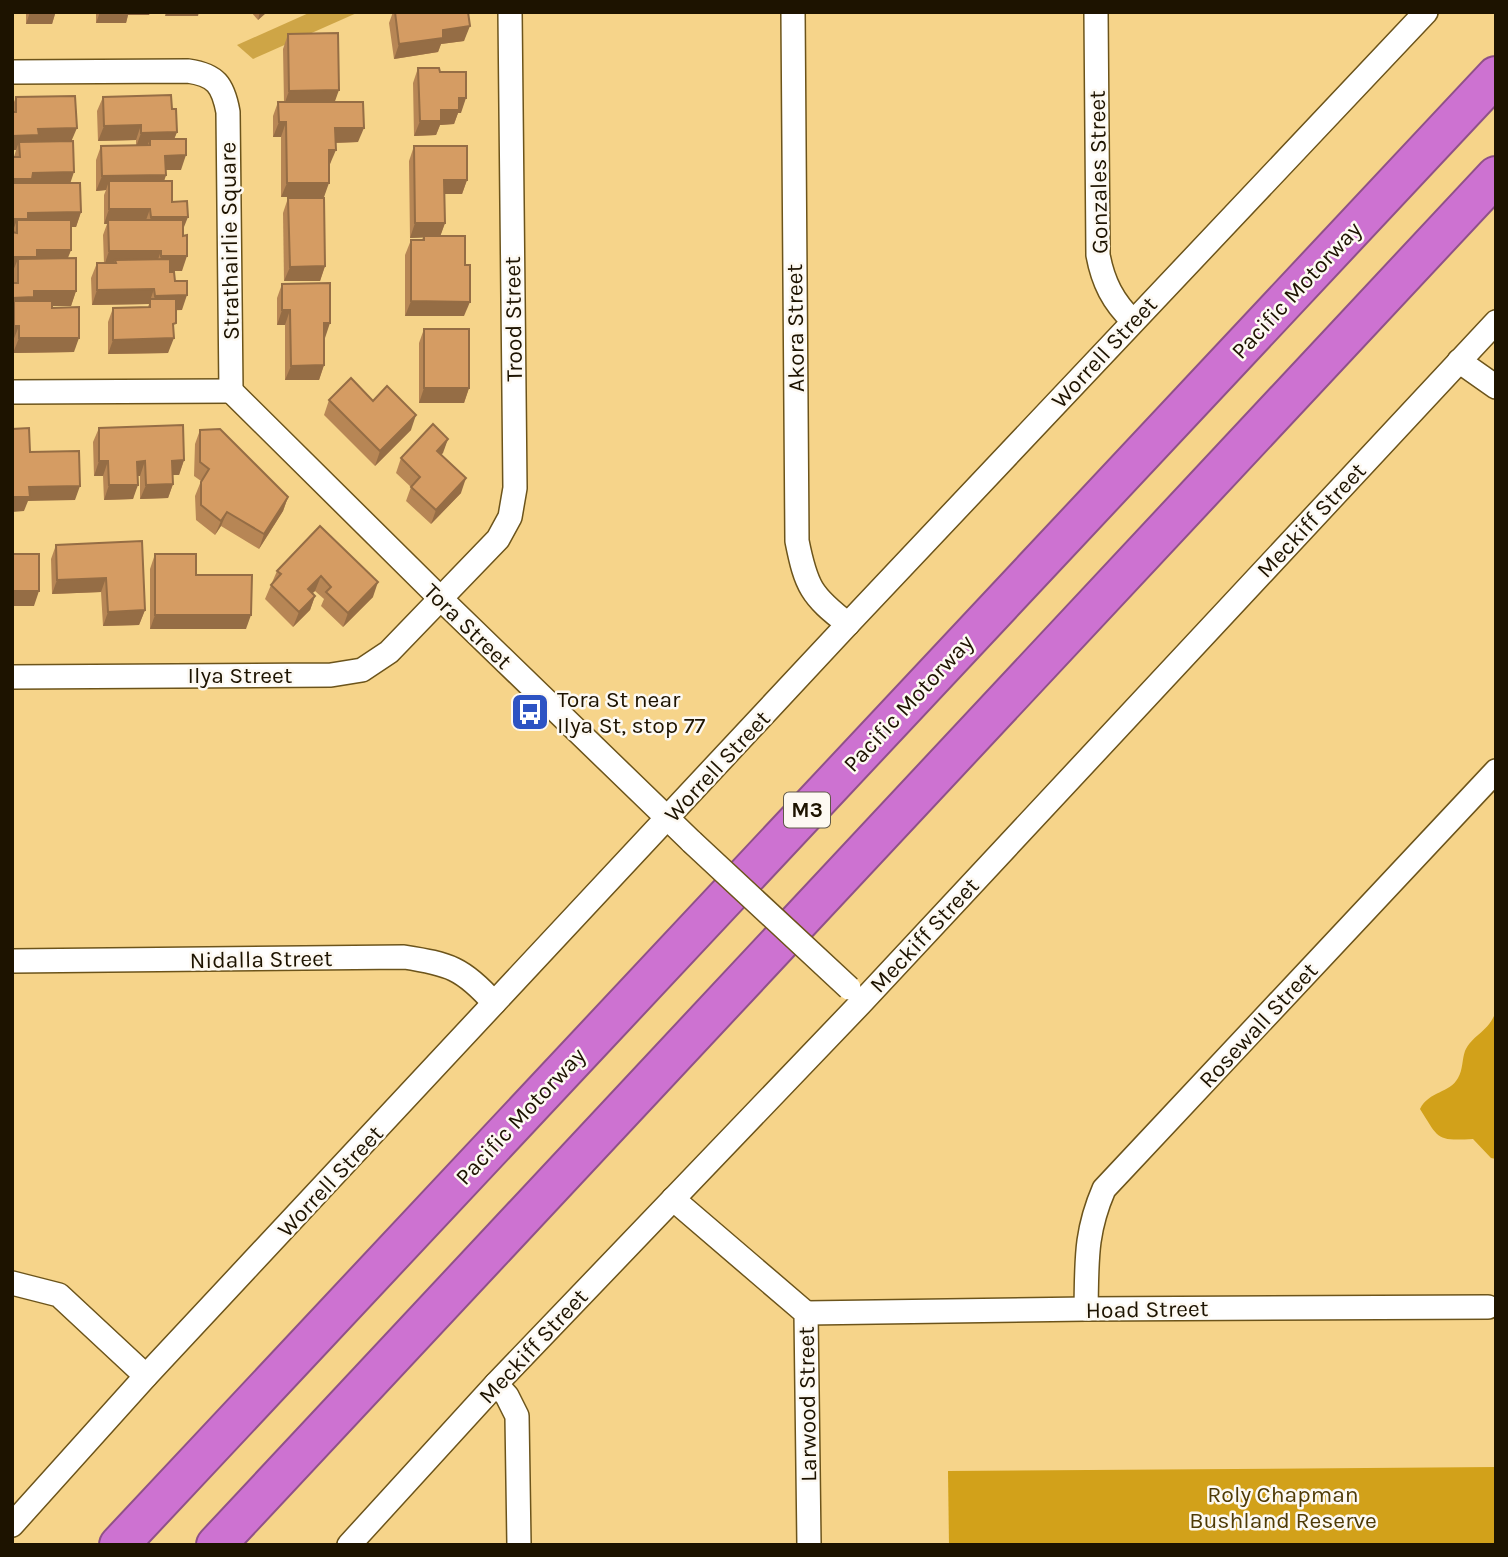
<svg xmlns="http://www.w3.org/2000/svg" width="1508" height="1557" font-family="Karla,sans-serif">
<rect width="100%" height="100%" fill="#f6d48a"/>
<!-- green -->
<path fill="#cea546" d="M311,12H359L253,59L237,45Z"/>
<!-- forest -->
<g fill="#d2a11a">
<path d="M1496,1011V1159L1491,1158L1473,1139C1436,1141 1439,1139 1420,1109C1429,1091 1450,1093 1458,1078C1463,1070 1462,1059 1465,1051C1472,1035 1489,1032 1496,1011Z"/>
<path d="M1496,1467V1545H949L948,1471Z"/>
</g>
<g fill="none" stroke-linecap="round" stroke-linejoin="round">
<defs>
<g id="street">
<path d="M793,12L797,541C806,586 811,596 848,624"/>
<path d="M1096,12L1098,255C1103,282 1113,302 1133,321"/>
<path d="M12,72L188,71C216,75 223,85 228,112L231,391"/>
<path d="M1459,361L1496,387"/>
<path d="M231,391L441,599L692,842"/>
<path d="M12,392L231,391"/>
<path d="M12,677L331,675L362,670L389,652L498,539L510,517L515,488L510,12"/>
<path d="M12,961L404,957C449,964 463,968 494,1003"/>
<path d="M673,1199L806,1313L809,1545"/>
<path d="M12,1283L59,1295L146,1376"/>
<path d="M1086,1309C1087,1261 1085,1233 1104,1189L1496,771"/>
<path d="M806,1313L1086,1309L1488,1307"/>
<path d="M496,1384L507,1396L517,1416L519,1545"/>
<path d="M12,1525L146,1376L848,624L1426,12"/>
<path d="M349,1545L496,1384L860,1004L1496,322"/>
</g>
<g id="highway">
<path d="M119,1545L1496,76"/>
<path d="M216,1545L1496,176"/>
</g>
</defs>
<!-- street casing -->
<use href="#street" stroke="#6c541b" stroke-width="26"/>
<!-- highway casing -->
<use href="#highway" stroke="#8f5188" stroke-width="42"/>
<!-- street -->
<use href="#street" stroke="#fff" stroke-width="23"/>
<!-- highway -->
<use href="#highway" stroke="#cd72d1" stroke-width="38"/>
<defs>
<path id="street-bridge" d="M692,842L849,988"/>
</defs>
<!-- street-bridge casing -->
<use href="#street-bridge" stroke="#6c541b" stroke-width="26" stroke-linecap="butt"/>
<!-- street-bridge -->
<use href="#street-bridge" stroke="#fff" stroke-width="23"/>
</g>
<!-- wall -->
<g fill="#b78655">
<path d="M26,12H83L55,14L52,24H26Z"/>
<path d="M96,12H150L149,15H128L126,23H96Z"/>
<path d="M251,12H267L258,20Z"/>
<path d="M393,12H468L464,41L441,44L438,52L394,59L389,23Z"/>
<path d="M288,34L335,102L358,142L336,143L330,164H329L324,197H281V137H273V116L278,102H284L283,49Z"/>
<path d="M418,68L440,72L461,113H458L454,124L440,125L436,135L414,136L413,83Z"/>
<path d="M16,97L72,141L70,183L81,212L76,227H71V250L68,258L76,291L71,306H52V308L74,352L13,353V341H12L13,271H12L14,157L16,150H12V107Z"/>
<path d="M103,97L172,109L177,132L174,139L181,170H166V175L164,181L183,231L182,271H170L175,281L182,310H176L173,332L168,353L108,354V322L113,308L148,307L149,304L92,305L91,278L97,263H104L103,235L107,224H104V195L106,190L96,191V160L101,146L136,145V140L98,141L97,111Z"/>
<path d="M414,146L467,180L462,194H445V223L440,236L464,316H405V255L411,240H422L423,237L410,238L409,161Z"/>
<path d="M288,198L325,266L320,281H284L283,213Z"/>
<path d="M282,284L325,338H324V365L319,380H285V325H277V298Z"/>
<path d="M424,329L469,388L464,403H419V343Z"/>
<path d="M329,400L373,401L411,430L375,466L324,415Z"/>
<path d="M99,428L184,460L179,475H173V484L168,498L140,499V476H138L133,499L104,500L103,476H94L93,442Z"/>
<path d="M200,430L288,497L283,511L259,549L221,526L215,535L196,520L195,496L201,481L194,476L195,444Z"/>
<path d="M448,439L441,455L461,493L431,524L406,501L411,487L396,473L401,458Z"/>
<path d="M320,526L373,597L343,627L321,606L324,599L315,591L312,593L315,596L310,610L293,627L265,599L277,571Z"/>
<path d="M142,541L145,610L139,625L103,626L101,592L52,594L51,559L56,545Z"/>
<path d="M155,554L196,575L246,629H150V569Z"/>
</g>
<!-- shaded-wall -->
<g fill="#956d45">
<path d="M30,12H83L55,14L52,24H26Z"/>
<path d="M100,12H150L149,15H128L126,23H96Z"/>
<path d="M166,12H199L198,16H165Z"/>
<path d="M260,12H267L258,20Z"/>
<path d="M470,26L464,41L441,44L438,52L394,59L399,44L443,30Z"/>
<path d="M339,90L334,104L284,105L289,91Z"/>
<path d="M459,98H466L461,113H458L454,124L440,125L436,135L414,136L420,121L441,110Z"/>
<path d="M279,122H286L281,137H273Z"/>
<path d="M141,125L136,140L98,141L104,126Z"/>
<path d="M77,128L71,142H19L16,150H12V136L38,129Z"/>
<path d="M335,128H364L358,142L330,143Z"/>
<path d="M177,132L171,147L150,139L147,147H136L141,133Z"/>
<path d="M329,150H336L330,164H324Z"/>
<path d="M186,155L181,170H160L165,156Z"/>
<path d="M74,172L69,187L12,194V179L33,173Z"/>
<path d="M166,175L161,190L109,181L106,190L96,191L102,176Z"/>
<path d="M444,180H467L462,194H439Z"/>
<path d="M287,183H329L324,197H281Z"/>
<path d="M109,209H150L145,223L108,220L107,224H104Z"/>
<path d="M81,212L76,227H25L17,220L12,233V219L28,213Z"/>
<path d="M151,217H188L182,232H145Z"/>
<path d="M415,223H445L440,237L410,238Z"/>
<path d="M37,250H71L65,264L18,259L13,271H12V257Z"/>
<path d="M109,251H161L156,265L115,260L113,266H104Z"/>
<path d="M161,256H187L182,271H156Z"/>
<path d="M325,266L320,281H284L290,267Z"/>
<path d="M154,289L149,304L92,305L97,290Z"/>
<path d="M34,291H76L71,306H31L14,301L12,306V298Z"/>
<path d="M187,295L182,310L149,311L155,296Z"/>
<path d="M411,301L470,302L464,316H405Z"/>
<path d="M282,310H290L285,325H277Z"/>
<path d="M324,323H330L325,338H318Z"/>
<path d="M14,326H19L13,341H12V332Z"/>
<path d="M19,338H79L74,352L13,353Z"/>
<path d="M174,338L168,353L108,354L113,340Z"/>
<path d="M324,365L319,380H285L291,366Z"/>
<path d="M424,388H469L464,403H419Z"/>
<path d="M416,415L411,430L375,466L380,451Z"/>
<path d="M448,439L443,453L432,465L437,451Z"/>
<path d="M184,460L179,475H167L172,461Z"/>
<path d="M99,461H108L103,476H94Z"/>
<path d="M145,461L140,476H132L137,462Z"/>
<path d="M466,478L461,493L431,524L436,510Z"/>
<path d="M173,484L168,498L140,499L146,485Z"/>
<path d="M109,485H138L133,499L104,500Z"/>
<path d="M80,486L75,500L28,501L24,511L12,512V497L29,487Z"/>
<path d="M288,497L283,511L259,549L264,534Z"/>
<path d="M227,512L221,526L215,535L221,521Z"/>
<path d="M321,576L315,591L302,603L308,589Z"/>
<path d="M106,578L101,592L52,594L57,580Z"/>
<path d="M378,582L373,597L343,627L348,613Z"/>
<path d="M12,591H39L34,606H12Z"/>
<path d="M315,596L310,610L293,627L299,612Z"/>
<path d="M145,610L139,625L103,626L108,612Z"/>
<path d="M155,615H251L246,629H150Z"/>
</g>
<!-- building -->
<g fill="#d59c63" stroke="#956d45" stroke-width="2">
<path d="M395,12H468L470,26L443,30V38L399,44Z"/>
<path d="M338,33L339,90L289,91L288,34Z"/>
<path d="M418,68H439L440,72H466V98H459V110H441V121H420Z"/>
<path d="M171,95L172,109H176L177,132L141,133V125L104,126L103,97Z"/>
<path d="M75,96L77,128L38,129L39,135L12,136V112H16V97Z"/>
<path d="M278,102H363L364,128H335L336,150H329V183H287L286,122H279Z"/>
<path d="M150,139H186V155L165,156L166,175L102,176L101,146L150,145Z"/>
<path d="M73,141L74,172L33,173L32,179H12V157H20L19,142Z"/>
<path d="M414,146H467V180H444L445,223H415Z"/>
<path d="M109,181H172V202L187,201L188,217H151L150,209H109Z"/>
<path d="M12,183H80L81,212L28,213V219H12Z"/>
<path d="M288,198H324L325,266L290,267Z"/>
<path d="M17,220H71V250H37V257H12V232L17,233Z"/>
<path d="M108,220H183V236L187,235V256H161V251H109Z"/>
<path d="M424,236H465V265H470V302L411,301V240H424Z"/>
<path d="M76,258V291H34V297L12,298V283H18V259Z"/>
<path d="M170,259V272H174L175,281H187V295L155,296L154,289L97,290V263H116L115,260Z"/>
<path d="M330,283V323H324V365L291,366L290,310H282V284Z"/>
<path d="M150,299H176V323L173,324L174,338L113,340V308L150,307Z"/>
<path d="M14,301H52V308L79,307V338H19V326H14Z"/>
<rect x="424" y="329" width="45" height="59"/>
<path d="M351,378L373,401L387,386L416,415L380,451L329,400Z"/>
<path d="M433,424L448,439L437,451L466,478L436,510L411,487L420,477L401,458Z"/>
<path d="M183,425L184,460L172,461L173,484L146,485L145,461L137,462L138,485H109L108,461H99V428Z"/>
<path d="M29,428L30,452L79,451L80,486L29,487L30,497H12V429Z"/>
<path d="M220,429L288,497L264,534L227,512L221,521L201,505V482L209,469L200,462V430Z"/>
<path d="M320,526L378,582L348,613L326,592L331,587L321,576L308,589L315,596L299,612L271,585L281,574L277,571Z"/>
<path d="M142,541L145,610L108,612L106,578L57,580L56,545Z"/>
<rect x="12" y="554" width="27" height="37"/>
<path d="M155,554H196V575H252L251,615H155Z"/>
</g>
<!-- icons -->
<defs>
<symbol id="bus-square" viewBox="-11 -11 22 22"><rect x="-9" y="-9" width="18" height="18" rx="4" fill="#2d53c3" stroke="#fdf9f2"/><path d="M-5-6H5V4H4V6H2V4H-2V6H-4V4H-5ZM-3.5-4V0h7V-4ZM-3.5 1.2v1.5H-2V1.2ZM2 1.2v1.5H3.5V1.2Z" fill="#fff"/></symbol>
</defs>
<g fill-rule="evenodd">
<use href="#bus-square" x="508" y="690" width="44" height="44"/>
</g>
<g text-anchor="middle" stroke-width="5" stroke-linejoin="round" paint-order="stroke">
<!-- shield labels -->
<rect fill="#fdf9f2" stroke="#605849" stroke-width="2" x="784" y="792.5" width="46" height="35" rx="5"/>
<g font-size="21" font-weight="bold" fill="#1d1300">
<text x="807" y="817">M3</text>
</g>
<!-- street labels -->
<g font-size="23" fill="#1d1300" stroke="#fdf9f2">
<text transform="translate(1098 172) rotate(-91)" y="8">Gonzales Street</text>
<text transform="translate(229 241) rotate(-91)" y="8">Strathairlie Square</text>
<text transform="translate(1296 290) rotate(-47)" y="8">Pacific Motorway</text>
<text transform="translate(513 319) rotate(-91)" y="8">Trood Street</text>
<text transform="translate(795 328) rotate(-91)" y="8">Akora Street</text>
<text transform="translate(1104 352) rotate(-47)" y="8">Worrell Street</text>
<text transform="translate(1311 520) rotate(-47)" y="8">Meckiff Street</text>
<text transform="translate(468 626) rotate(44)" y="8">Tora Street</text>
<text x="240" y="683">Ilya Street</text>
<text transform="translate(908 703) rotate(-47)" y="8">Pacific Motorway</text>
<text transform="translate(717 766) rotate(-47)" y="8">Worrell Street</text>
<text transform="translate(924 935) rotate(-47)" y="8">Meckiff Street</text>
<text transform="translate(261 959) rotate(-1)" y="8">Nidalla Street</text>
<text transform="translate(1258 1025) rotate(-47)" y="8">Rosewall Street</text>
<text transform="translate(520 1116) rotate(-47)" y="8">Pacific Motorway</text>
<text transform="translate(330 1181) rotate(-47)" y="8">Worrell Street</text>
<text transform="translate(1147 1309) rotate(-1)" y="8">Hoad Street</text>
<text transform="translate(533 1346) rotate(-47)" y="8">Meckiff Street</text>
<text transform="translate(807 1404) rotate(-91)" y="8">Larwood Street</text>
</g>
<!-- poi labels -->
<g font-size="23" fill="#1d1300" stroke="#fdf9f2" text-anchor="start">
<text x="557" y="707">Tora St near<tspan x="557" dy="26">Ilya St, stop 77</tspan></text>
</g>
<!-- park labels -->
<g font-size="23" fill="#4e3a06" stroke="#fdf9f2">
<text x="1283" y="1502">Roly Chapman<tspan x="1283" dy="26">Bushland Reserve</tspan></text>
</g>
</g>
<!-- border -->
<rect width="1508" height="1557" fill="none" stroke="#1d1300" stroke-width="28"/>
</svg>
